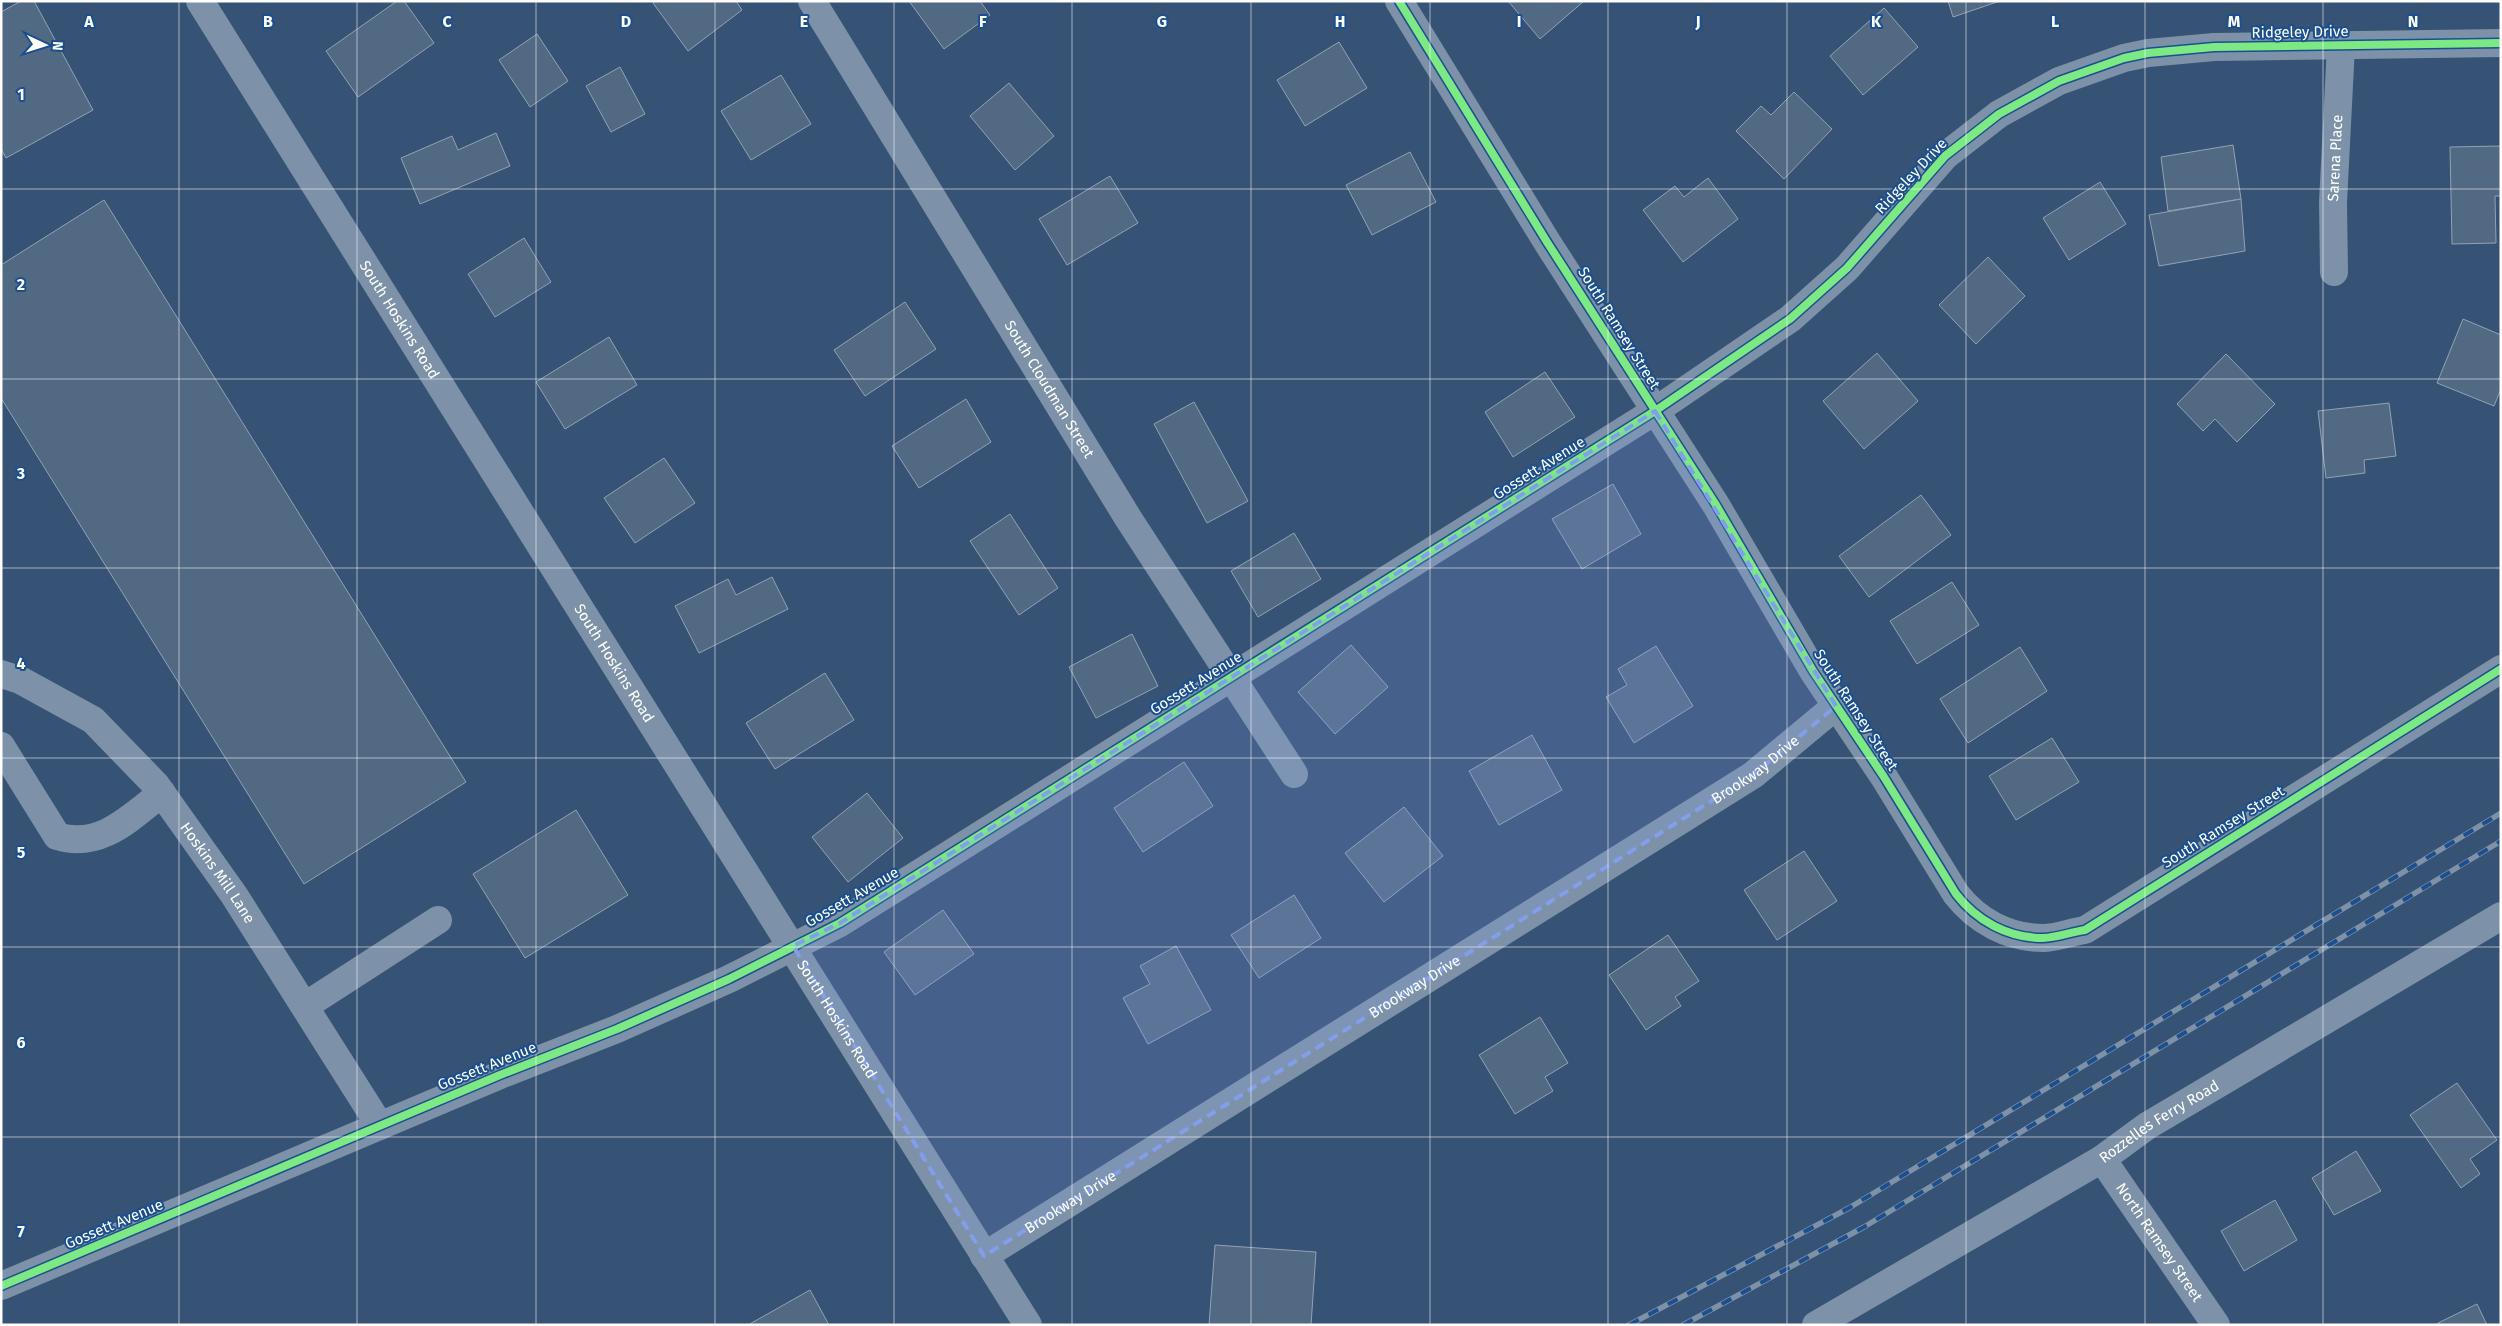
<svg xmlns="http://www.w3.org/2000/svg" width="2502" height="1326" font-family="'Fira Sans',sans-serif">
<rect width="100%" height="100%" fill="#365274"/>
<!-- building -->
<g fill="#526984" stroke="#92a2b6">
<path d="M21,1H34L93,110L6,158L1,149V12Z"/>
<path d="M397,1H404L434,43L358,97L326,51Z"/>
<path d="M655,1H736L742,10L688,51L653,3Z"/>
<path d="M909,1H980L990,15L944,49Z"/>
<path d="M1508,1H1584L1540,39Z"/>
<path d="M1948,1H2000L1953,17Z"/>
<path d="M1884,8L1918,47L1863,95L1830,56Z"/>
<path d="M537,34L568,81L530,107L499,60Z"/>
<path d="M1339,42L1367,88L1305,126L1277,80Z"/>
<path d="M620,67L645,114L611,132L586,86Z"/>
<path d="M781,75L811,124L751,160L721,111Z"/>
<path d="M1009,83L1054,136L1015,170L970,116Z"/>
<path d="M1794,92L1832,129L1784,179L1736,131L1761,106L1771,115Z"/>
<path d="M496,133L510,166L420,204L401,158L452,136L458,150Z"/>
<path d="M2233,145L2241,199L2168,211L2161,157Z"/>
<path d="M2501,146V196H2495L2496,243L2452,244L2450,147Z"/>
<path d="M1410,152L1436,202L1372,235L1346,185Z"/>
<path d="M1110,176L1138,223L1067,265L1039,219Z"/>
<path d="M1708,178L1738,219L1683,262L1643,210L1675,186L1684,197Z"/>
<path d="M2100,182L2126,224L2069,260L2043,218Z"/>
<path d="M2241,199L2245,251L2159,266L2149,215Z"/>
<path d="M104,200L466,782L304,884L1,398V265Z"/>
<path d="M524,238L551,282L495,317L468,274Z"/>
<path d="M1988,257L2025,296L1976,344L1939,305Z"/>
<path d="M905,302L936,349L865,396L834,350Z"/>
<path d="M2463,319L2501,335V389L2494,406L2437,383Z"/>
<path d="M609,337L637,385L565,429L536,382Z"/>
<path d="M1877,353L1918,401L1864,449L1823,401Z"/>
<path d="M2226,354L2275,404L2237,442L2215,419L2203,431L2177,404Z"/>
<path d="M1545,372L1575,417L1513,457L1485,412Z"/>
<path d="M966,399L991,442L919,488L892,446Z"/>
<path d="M1194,402L1248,501L1207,523L1154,424Z"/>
<path d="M2389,403L2396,456L2364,460L2365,473L2326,478L2318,411Z"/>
<path d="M664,458L695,503L635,543L604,498Z"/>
<path d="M1613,484L1641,534L1582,569L1552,519Z"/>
<path d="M1921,495L1951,535L1869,597L1839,556Z"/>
<path d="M1010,514L1058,588L1019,615L970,541Z"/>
<path d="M1294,533L1321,579L1258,617L1231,571Z"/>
<path d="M772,577L788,609L699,653L675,606L728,579L736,595Z"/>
<path d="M1952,582L1979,625L1917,664L1890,621Z"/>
<path d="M1132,634L1158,686L1096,718L1069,667Z"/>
<path d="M1351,645L1388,687L1335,734L1298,692Z"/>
<path d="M1656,646L1693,706L1634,743L1606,697L1627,685L1618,669Z"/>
<path d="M2020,647L2047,691L1968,743L1940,699Z"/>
<path d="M825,673L854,720L775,769L746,723Z"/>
<path d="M1532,735L1562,790L1499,825L1469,771Z"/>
<path d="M2052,738L2079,782L2016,820L1989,776Z"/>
<path d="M1184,762L1213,806L1143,852L1114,808Z"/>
<path d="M867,793L903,838L848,882L812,837Z"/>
<path d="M1404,807L1443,856L1384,902L1345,853Z"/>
<path d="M576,810L628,895L525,958L473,874Z"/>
<path d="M1804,851L1837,901L1777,940L1744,890Z"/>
<path d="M1294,895L1321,938L1259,978L1231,935Z"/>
<path d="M943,910L974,954L915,995L884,952Z"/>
<path d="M1668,935L1699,981L1675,997L1681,1006L1646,1030L1609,975Z"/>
<path d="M1176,946L1211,1010L1148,1044L1123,998L1150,984L1140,966Z"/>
<path d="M1540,1017L1568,1063L1545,1077L1553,1091L1515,1114L1479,1055Z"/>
<path d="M2457,1083L2497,1140L2470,1159L2480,1174L2461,1188L2410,1115Z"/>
<path d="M2356,1151L2381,1191L2334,1215L2312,1178Z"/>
<path d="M2275,1200L2297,1240L2244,1271L2221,1231Z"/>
<path d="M1215,1245L1316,1252L1311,1325H1209Z"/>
<path d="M810,1290L829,1325H748Z"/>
<path d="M2477,1304L2487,1325H2438V1323Z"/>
</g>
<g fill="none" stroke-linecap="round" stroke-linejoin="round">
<!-- minor -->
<g stroke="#7d92a8" stroke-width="28">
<path id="s1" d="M200,1L1028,1325"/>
<path id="s2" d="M812,1L1128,518L1294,774"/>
<path d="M1399,1L1547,242L1716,505L1813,671L1884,777L1956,894C1977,921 2008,938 2043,938C2056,938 2071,932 2085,930L2501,669"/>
<path id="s3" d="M2334,272L2333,202L2341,46"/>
<path id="s4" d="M1,674L20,680L93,720L156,785L234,895L380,1126"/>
<path d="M1,746L57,836C100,850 131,817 162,793"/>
<path d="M305,1006L438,920"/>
<path id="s5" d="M2102,1159L2216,1325"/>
<path id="s6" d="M984,1256L1753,775L1836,706"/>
<path d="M1,1286L500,1075L617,1029L729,979L840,923L1655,411L1790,319L1847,268L1945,156L1999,114L2059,81L2124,58L2148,53L2214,47L2501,43"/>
<path id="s7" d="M1816,1325L2102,1159L2147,1126L2501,916"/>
</g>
<defs>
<g id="rail">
<path d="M1629,1325L1849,1208L2501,813"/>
<path d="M1683,1325L1864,1227L2501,841"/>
</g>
</defs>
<!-- rail casing -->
<use href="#rail" stroke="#7e92a7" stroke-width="5.5"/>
<!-- rail -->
<use href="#rail" stroke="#1b4f8f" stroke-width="4" stroke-dasharray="11" stroke-linecap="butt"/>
<defs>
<g id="cycleway">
<path d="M1399,1L1547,242L1716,505L1813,671L1884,777L1956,894C1977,921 2008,938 2043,938C2056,938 2071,932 2085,930L2501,669"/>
<path d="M1,1286L500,1075L617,1029L729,979L840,923L1655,411L1790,319L1847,268L1945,156L1999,114L2059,81L2124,58L2148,53L2214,47L2501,43"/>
</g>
</defs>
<!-- cycleway casing -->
<use href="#cycleway" stroke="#1b4f8f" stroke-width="11"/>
<!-- cycleway -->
<use href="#cycleway" stroke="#7ce984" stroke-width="8"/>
</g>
<!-- marked area -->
<path fill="#839eea" fill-opacity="0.2" stroke="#839eea" stroke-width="4" stroke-dasharray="10 6" stroke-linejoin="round" d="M1655,411L1836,706L1753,775L984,1256L793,946L840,923Z"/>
<!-- grid -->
<path fill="none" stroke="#fff" stroke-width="1" stroke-opacity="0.55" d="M179,1V1325M357,1V1325M536,1V1325M715,1V1325M894,1V1325M1072,1V1325M1251,1V1325M1430,1V1325M1608,1V1325M1787,1V1325M1966,1V1325M2145,1V1325M2323,1V1325M1,189H2501M1,379H2501M1,568H2501M1,758H2501M1,947H2501M1,1137H2501"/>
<g text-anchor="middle" stroke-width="4" stroke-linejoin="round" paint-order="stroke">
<!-- street labels -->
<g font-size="15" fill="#fff" stroke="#1b4f8f">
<text transform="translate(2300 32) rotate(-1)" y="5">Ridgeley Drive</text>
<text dy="5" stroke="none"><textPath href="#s3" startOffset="114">Sarena Place</textPath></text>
<text transform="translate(1911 176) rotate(-47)" y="5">Ridgeley Drive</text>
<text dy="5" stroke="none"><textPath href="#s1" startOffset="376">South Hoskins Road</textPath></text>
<text transform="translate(1619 328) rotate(58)" y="5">South Ramsey Street</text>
<text dy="5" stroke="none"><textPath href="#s2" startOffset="455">South Cloudman Street</textPath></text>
<text transform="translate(1539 468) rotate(-32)" y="5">Gossett Avenue</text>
<text dy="5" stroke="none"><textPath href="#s1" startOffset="781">South Hoskins Road</textPath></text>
<text transform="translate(1196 683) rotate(-32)" y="5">Gossett Avenue</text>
<text transform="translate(1856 710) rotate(57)" y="5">South Ramsey Street</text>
<text dy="5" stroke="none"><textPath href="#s6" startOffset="912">Brookway Drive</textPath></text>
<text transform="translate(2223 827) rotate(-32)" y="5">South Ramsey Street</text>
<text dy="5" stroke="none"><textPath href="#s4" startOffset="301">Hoskins Mill Lane</textPath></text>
<text transform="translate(852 897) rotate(-30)" y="5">Gossett Avenue</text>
<text dy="5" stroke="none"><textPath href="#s6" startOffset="508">Brookway Drive</textPath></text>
<text dy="5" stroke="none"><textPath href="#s1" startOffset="1201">South Hoskins Road</textPath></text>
<text transform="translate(487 1066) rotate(-22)" y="5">Gossett Avenue</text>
<text dy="5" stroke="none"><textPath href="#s7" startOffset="399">Rozzelles Ferry Road</textPath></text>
<text dy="5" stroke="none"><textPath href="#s6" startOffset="102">Brookway Drive</textPath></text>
<text transform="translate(114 1224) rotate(-23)" y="5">Gossett Avenue</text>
<text dy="5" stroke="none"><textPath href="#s5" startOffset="101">North Ramsey Street</textPath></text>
</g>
</g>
<g font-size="16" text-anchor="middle" font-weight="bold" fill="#fff" stroke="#1b4f8f" stroke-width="4" stroke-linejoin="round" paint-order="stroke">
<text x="89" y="27">A</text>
<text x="268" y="27">B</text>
<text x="447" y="27">C</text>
<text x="626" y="27">D</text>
<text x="804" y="27">E</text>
<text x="983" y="27">F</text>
<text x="1162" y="27">G</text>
<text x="1340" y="27">H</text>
<text x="1519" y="27">I</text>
<text x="1698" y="27">J</text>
<text x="1876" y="27">K</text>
<text x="2055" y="27">L</text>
<text x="2234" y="27">M</text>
<text x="2413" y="27">N</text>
<text x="21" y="100">1</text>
<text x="21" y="290">2</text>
<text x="21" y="479">3</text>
<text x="21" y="669">4</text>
<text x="21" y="858">5</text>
<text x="21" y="1048">6</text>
<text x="21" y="1237">7</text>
</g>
<!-- border -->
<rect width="2502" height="1326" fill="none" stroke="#ffffff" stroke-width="5"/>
<!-- north arrow -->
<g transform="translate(45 45) rotate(94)" stroke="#1b4f8f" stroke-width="4" paint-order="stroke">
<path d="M0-4L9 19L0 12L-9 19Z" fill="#ffffff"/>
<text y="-8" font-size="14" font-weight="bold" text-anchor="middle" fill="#ffffff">N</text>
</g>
</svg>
